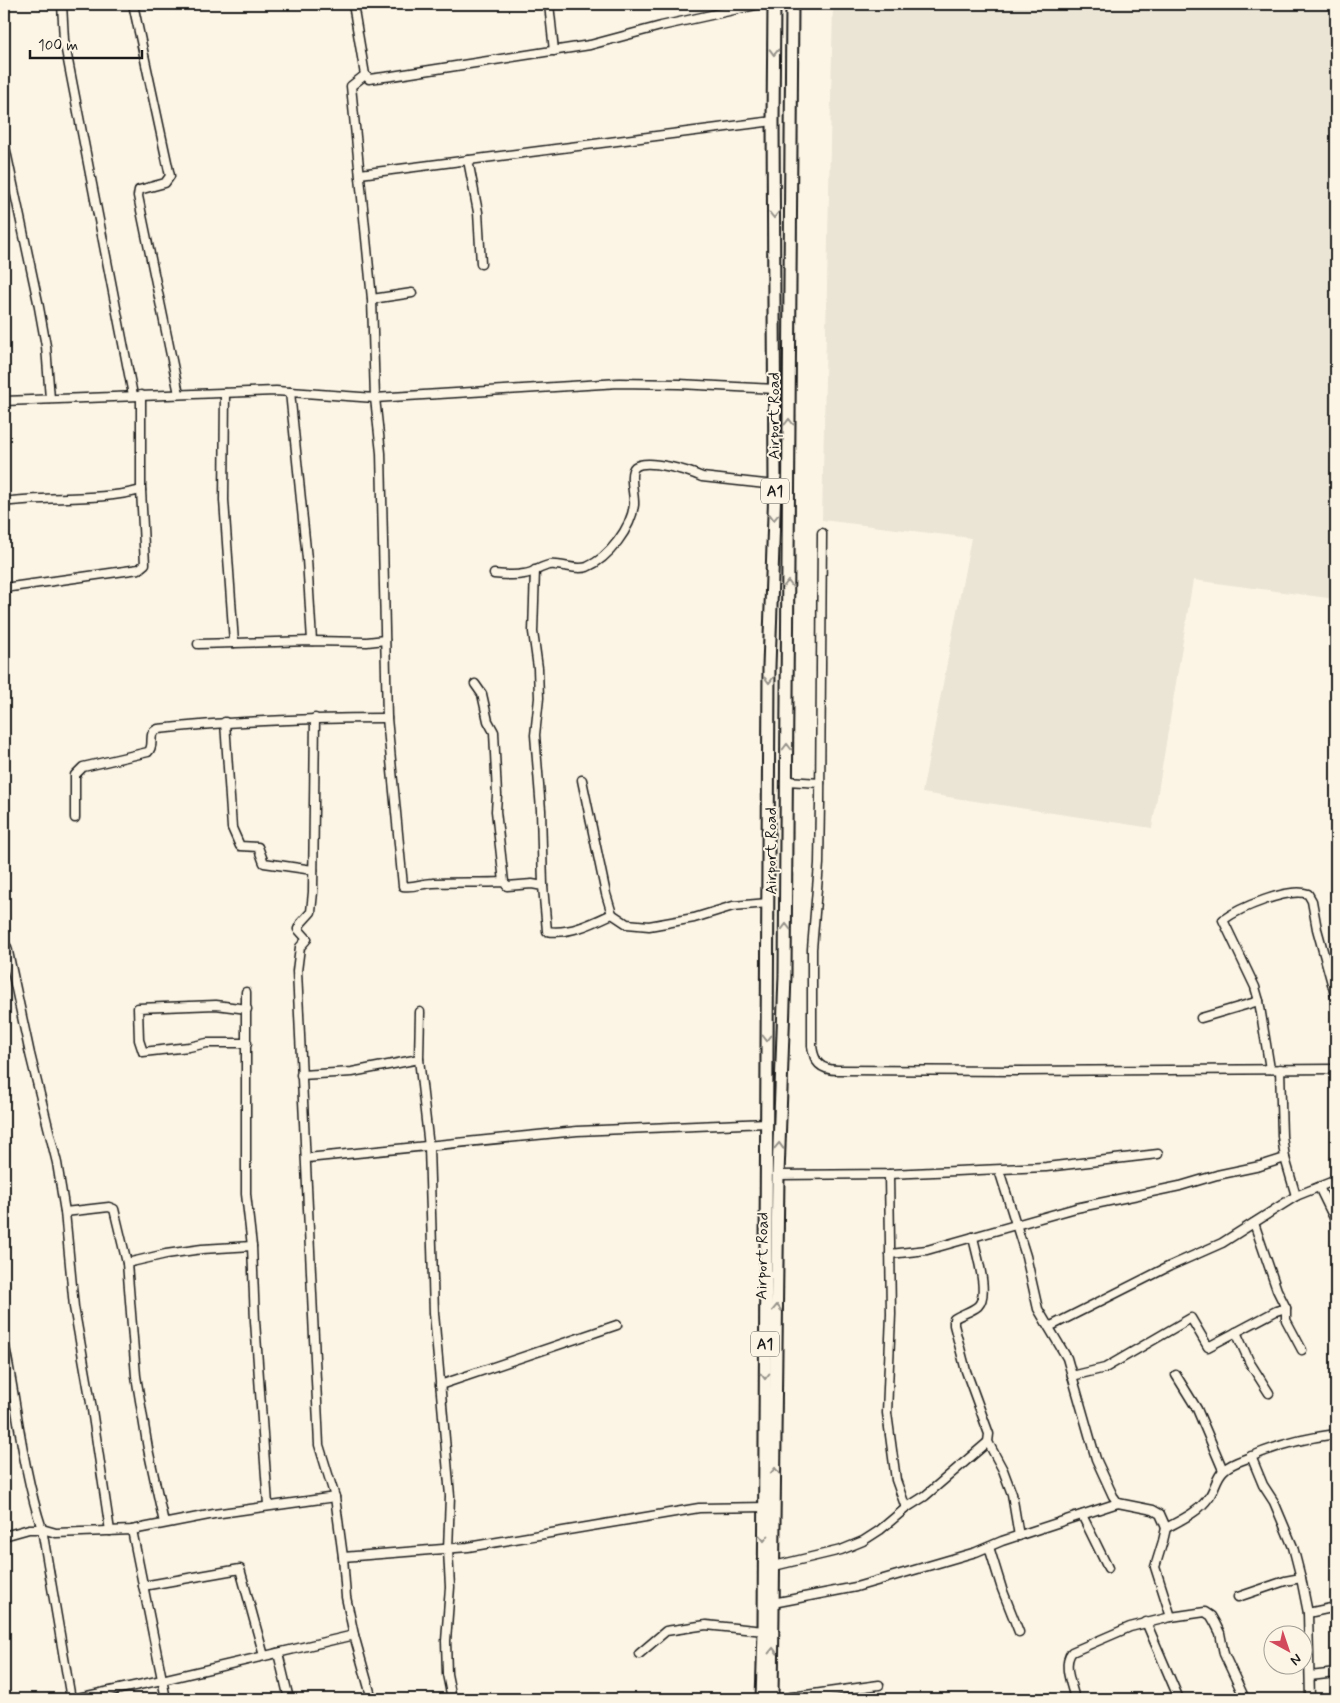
<svg xmlns="http://www.w3.org/2000/svg" width="1340" height="1703" font-family="Mynerve,sans-serif">
<rect width="100%" height="100%" fill="#fcf5e5"/>
<filter id="ink" filterUnits="userSpaceOnUse"><feTurbulence type="fractalNoise" baseFrequency=".02" numOctaves="2"/><feDisplacementMap in="SourceGraphic" scale="10" xChannelSelector="R" yChannelSelector="G"/><feConvolveMatrix kernelMatrix="1 2 1 2 8 2 1 2 1" color-interpolation-filters="sRGB"/></filter>
<g filter="url(#ink)">
<!-- built -->
<path fill="#ebe5d6" d="M833,4H1336V599L1193,580L1152,828L922,793L971,538L822,520Z"/>
<g fill="none" stroke-linecap="round" stroke-linejoin="round">
<defs>
<g id="minor">
<path d="M62,4L64,40L133,395"/>
<path d="M133,4L170,176L165,183L139,190L138,196L179,394"/>
<path d="M353,4L365,75L351,86L372,299L375,398L381,453L387,718L403,886C413,888 423,883 433,883C457,882 480,883 504,882L507,886L532,884L543,886L547,931C569,935 593,923 612,914L627,924L649,926L694,918L733,906L768,903"/>
<path d="M549,4L554,51"/>
<path d="M365,75L369,79L392,76L590,45L661,26L761,4"/>
<path d="M4,142L38,302L46,346L50,399"/>
<path d="M468,160L478,212L481,264"/>
<path d="M360,174L773,121"/>
<path d="M372,299L412,293"/>
<path d="M290,392L307,559L312,641"/>
<path d="M225,393L224,500L234,643"/>
<path d="M4,401L276,391L375,398L619,383L679,384L776,389"/>
<path d="M4,502C48,496 100,501 141,490"/>
<path d="M822,533L820,803L819,864L812,949V1046C814,1062 820,1070 838,1070L1018,1071L1336,1069"/>
<path d="M535,570L533,632L538,668L539,698L535,735L541,810L543,886"/>
<path d="M494,574C504,575 514,576 524,574C533,573 540,567 549,565C561,563 575,571 587,567C609,558 631,528 634,505C635,496 628,473 635,467C647,458 689,471 702,477L775,485"/>
<path d="M4,588L139,569L145,564L141,490V395"/>
<path d="M198,644L312,641L367,642L385,640"/>
<path d="M475,684L482,694L488,721L494,732L497,795L496,811L504,882"/>
<path d="M315,718L313,892L311,912L301,923L298,929L307,939L300,947L297,971L319,1445L335,1497L343,1557L468,1547L699,1508L768,1507"/>
<path d="M225,722L232,828L240,846L258,847L264,863L313,870"/>
<path d="M582,780L606,894L612,914"/>
<path d="M787,781L820,783"/>
<path d="M75,818V775L83,767L148,752C156,745 146,733 158,729C235,721 309,718 387,718"/>
<path d="M7,947L30,1054L57,1163L65,1212L74,1307L91,1403L110,1531"/>
<path d="M246,992V1194L252,1246L255,1321L268,1505"/>
<path d="M247,1009L216,1005L138,1008L139,1040L143,1052L189,1047L207,1043H247"/>
<path d="M420,1012L419,1059L429,1147L434,1313L450,1496L448,1550L450,1587L446,1641L447,1674L452,1699"/>
<path d="M1201,1018L1259,1001"/>
<path d="M1270,1069L1259,1001L1255,987L1223,920C1239,908 1289,887 1308,894L1312,901L1317,929L1336,998"/>
<path d="M1280,1069L1282,1136L1285,1158L1296,1196"/>
<path d="M301,1075L352,1072L419,1059"/>
<path d="M307,1158L577,1131L767,1123"/>
<path d="M999,1170L1026,1256L1038,1309L1067,1358L1096,1459L1113,1496L1118,1503"/>
<path d="M889,1174L891,1314L887,1413L896,1480L906,1508"/>
<path d="M778,1175L889,1174L1046,1167L1158,1154"/>
<path d="M1319,1187L1336,1222"/>
<path d="M65,1212L109,1207L114,1209L127,1263L136,1376L148,1449L164,1523"/>
<path d="M1254,1223L1277,1290L1286,1308V1320L1302,1350"/>
<path d="M973,1237C976,1253 990,1294 978,1306C971,1312 961,1314 954,1319V1325L966,1371L989,1434L988,1442L1003,1470L1012,1494L1019,1536"/>
<path d="M890,1254L927,1250L1076,1208L1180,1186L1217,1175L1260,1166L1285,1158"/>
<path d="M127,1263L166,1254L202,1249L252,1246"/>
<path d="M1049,1327L1170,1266L1222,1243L1296,1196L1336,1180"/>
<path d="M1236,1332L1250,1363L1269,1393"/>
<path d="M4,1342C17,1404 22,1468 42,1529L71,1699"/>
<path d="M1176,1375L1197,1409L1223,1470"/>
<path d="M1072,1376L1105,1368L1191,1318L1208,1347L1276,1311L1286,1308"/>
<path d="M440,1385L617,1325"/>
<path d="M1251,1456L1263,1485L1274,1502L1293,1547L1301,1578L1308,1613L1310,1699"/>
<path d="M1082,1515L1108,1568"/>
<path d="M1166,1528C1181,1520 1199,1512 1209,1497C1215,1489 1216,1477 1224,1470C1230,1464 1240,1461 1248,1458C1276,1445 1305,1438 1336,1434"/>
<path d="M132,1530L166,1699"/>
<path d="M4,1536L29,1529H42L56,1533L132,1530L214,1514L335,1497"/>
<path d="M989,1547L1002,1589L1019,1632"/>
<path d="M343,1557L346,1597L354,1635L372,1699"/>
<path d="M774,1566L841,1550L863,1541L880,1530L906,1508L925,1496L988,1442"/>
<path d="M143,1586L240,1569L264,1656"/>
<path d="M1238,1597L1285,1581L1301,1578"/>
<path d="M773,1603L856,1587L976,1552L1002,1541L1118,1503L1153,1510L1160,1514L1164,1523L1166,1528L1163,1541L1155,1567L1171,1617"/>
<path d="M1308,1613L1336,1607"/>
<path d="M1146,1622L1179,1699"/>
<path d="M278,1653L289,1699"/>
<path d="M639,1654L666,1631L706,1625L764,1631"/>
<path d="M1310,1676L1336,1673"/>
<path d="M73,1699L162,1680L354,1635"/>
<path d="M777,1699L879,1685"/>
<path d="M1075,1699C1072,1686 1062,1664 1072,1652L1130,1627L1171,1617L1205,1612L1211,1616L1215,1623L1220,1633L1224,1654L1245,1699"/>
</g>
<g id="highway">
<path d="M762,1699L764,1631L769,667L775,485L773,121L774,4"/>
<path d="M772,1699L778,1175L785,975L792,4"/>
</g>
</defs>
<!-- minor casing -->
<use href="#minor" stroke="#1c1c1c" stroke-width="11"/>
<!-- highway casing -->
<use href="#highway" stroke="#1c1c1c" stroke-width="15"/>
<!-- minor -->
<use href="#minor" stroke="#fcf5e5" stroke-width="8"/>
<!-- highway -->
<use href="#highway" stroke="#fcf5e5" stroke-width="11"/>
</g>
<!-- one-way arrows -->
<defs><path id="oneway-chevron" d="M-2-3.5L2.5 0L-2 3.5" fill="none" stroke-width="1.6" stroke-linecap="round" stroke-linejoin="round" transform="scale(1.25)"/></defs>
<g stroke="#97938b">
<use href="#oneway-chevron" transform="translate(774 52) rotate(91)"/>
<use href="#oneway-chevron" transform="translate(774 215) rotate(89)"/>
<use href="#oneway-chevron" transform="translate(789 422) rotate(-90)"/>
<use href="#oneway-chevron" transform="translate(774 517) rotate(92)"/>
<use href="#oneway-chevron" transform="translate(788 584) rotate(-90)"/>
<use href="#oneway-chevron" transform="translate(769 680) rotate(90)"/>
<use href="#oneway-chevron" transform="translate(787 747) rotate(-90)"/>
<use href="#oneway-chevron" transform="translate(786 927) rotate(-90)"/>
<use href="#oneway-chevron" transform="translate(767 1038) rotate(90)"/>
<use href="#oneway-chevron" transform="translate(779 1146) rotate(-88)"/>
<use href="#oneway-chevron" transform="translate(777 1308) rotate(-89)"/>
<use href="#oneway-chevron" transform="translate(765 1376) rotate(90)"/>
<use href="#oneway-chevron" transform="translate(775 1471) rotate(-89)"/>
<use href="#oneway-chevron" transform="translate(764 1538) rotate(90)"/>
<use href="#oneway-chevron" transform="translate(773 1651) rotate(-89)"/>
</g>
</g>
<g text-anchor="middle" stroke-width="4" stroke-linejoin="round" paint-order="stroke">
<!-- shield labels -->
<g fill="#fcf5e5" stroke="#5f5d58" stroke-width="1">
<rect x="761" y="478.5" width="28" height="25" rx="4"/>
<rect x="751" y="1331.5" width="28" height="25" rx="4"/>
</g>
<g font-size="15" font-weight="bold" fill="#1c1c1c">
<text x="775" y="496">A1</text>
<text x="765" y="1349">A1</text>
</g>
<!-- street labels -->
<g font-size="16" fill="#1c1c1c" stroke="#fcf5e5">
<text transform="translate(773 416) rotate(-90)" y="6">Airport Road</text>
<text transform="translate(770 851) rotate(-90)" y="6">Airport Road</text>
<text transform="translate(761 1256) rotate(-89)" y="6">Airport Road</text>
</g>
</g>
<!-- margin -->
<rect width="1340" height="1703" fill="none" stroke="#fcf5e5" stroke-width="20"/>
<rect x="10" y="10" width="1320" height="1683" fill="none" stroke="#1c1c1c" stroke-width="2" filter="url(#ink)"/>
<!-- north arrow -->
<g transform="translate(1288 1650) rotate(140)"><circle r="24" fill="#fcf5e5" stroke="#a29e95"/>
<path d="M0-4L9 19L0 12L-9 19Z" fill="#d1495b"/>
<text y="-8" font-size="14" font-weight="bold" text-anchor="middle" fill="#1c1c1c">N</text>
</g>
<!-- scale -->
<path d="M30 50v8h112v-8" fill="none" stroke="#1c1c1c" stroke-width="2.5"/>
<text x="38" y="50" font-size="15" fill="#1c1c1c" stroke="#fcf5e5" stroke-width="4" paint-order="stroke">100 m</text>
</svg>
